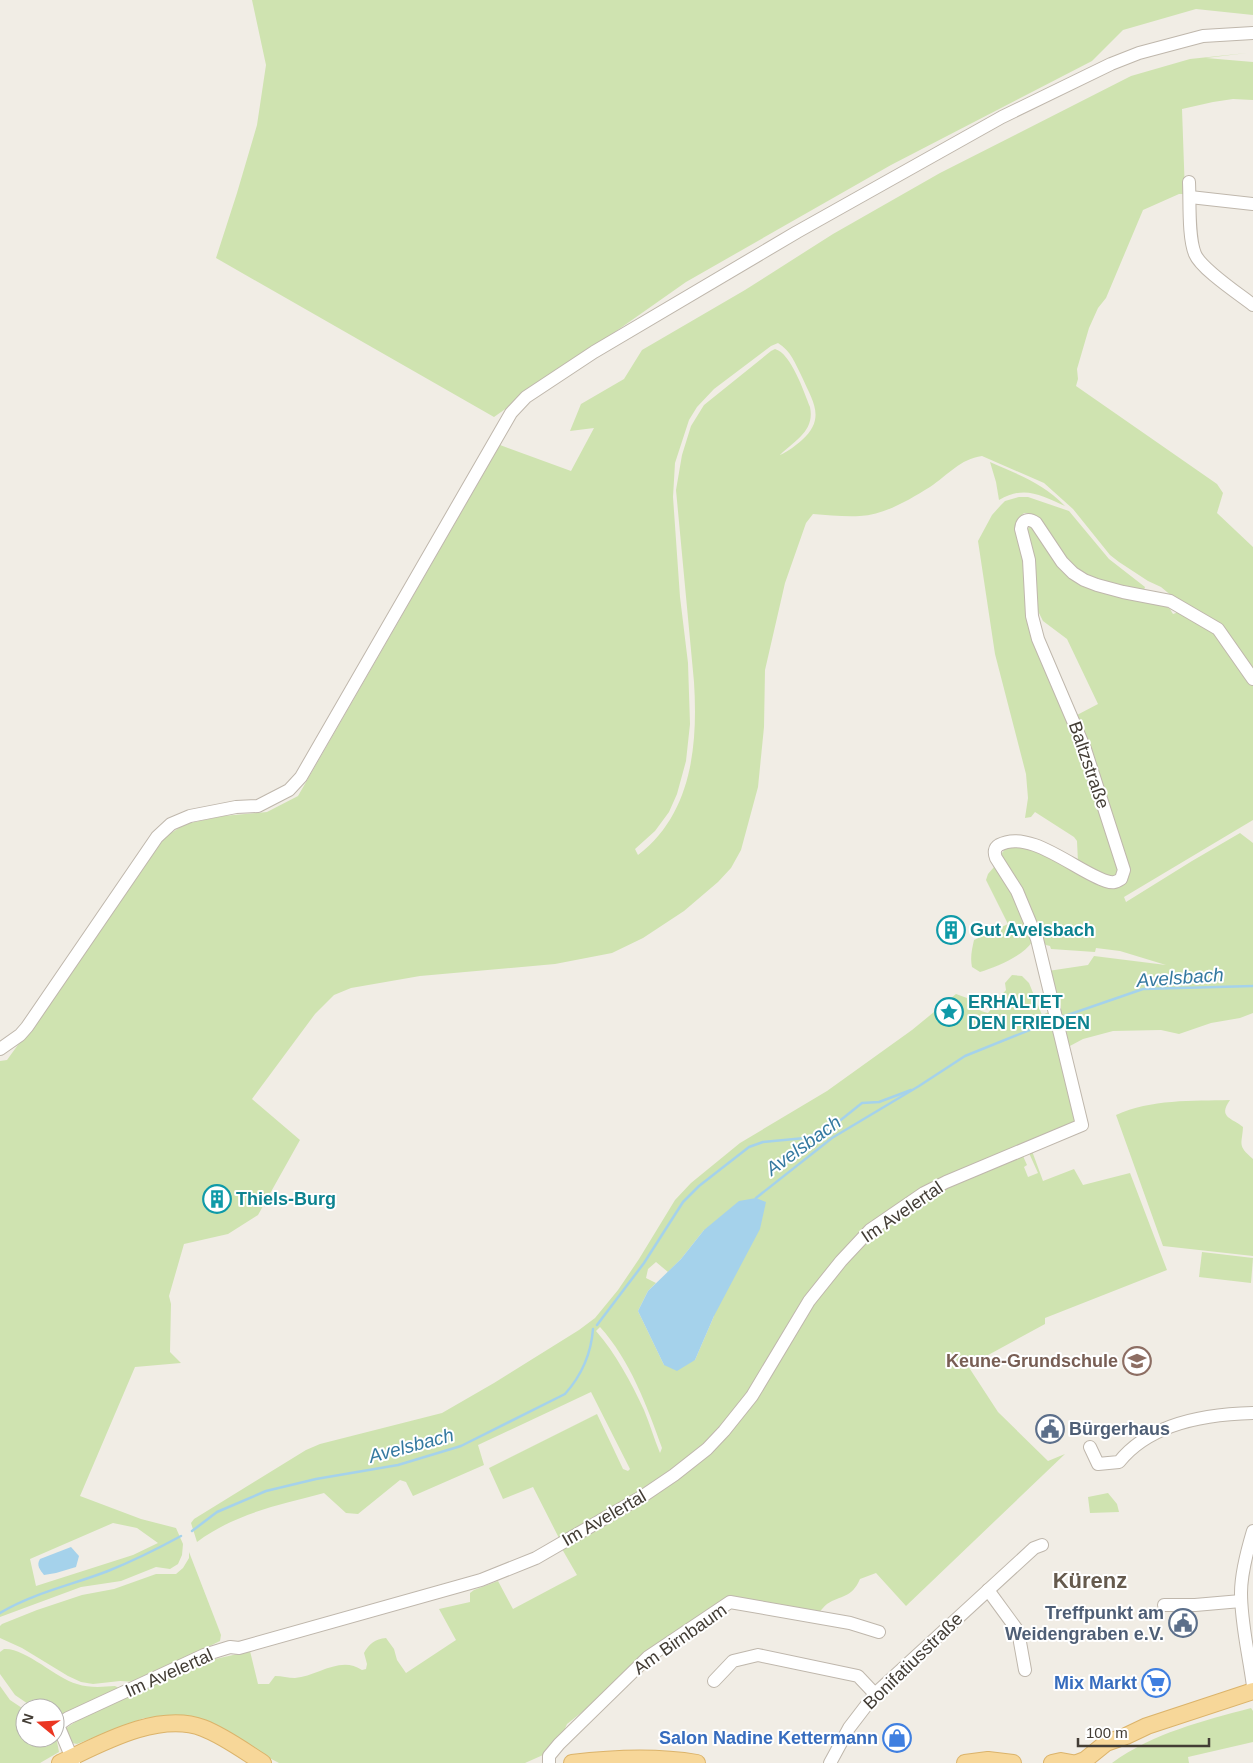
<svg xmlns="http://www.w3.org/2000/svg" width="1253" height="1763" font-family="Arial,sans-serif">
<rect width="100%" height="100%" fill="#f1ede5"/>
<!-- green -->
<g fill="#cfe3b0" fill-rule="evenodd">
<path d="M252,0H1253V15L1196,9L1123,30L1092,61L891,165L686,282L494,417L216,258L237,193L257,125L266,65Z"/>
<path d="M1247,53L1206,58L1253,62V100L1233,99L1213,102L1182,109L1185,194H1179L1143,210L1106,298L1098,308L1089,328L1077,369L1078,379L1076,386L1217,484L1223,493L1217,513L1253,547V820L1124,897L1126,902L1192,861L1240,833L1253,843V1013L1240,1018L1211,1023L1179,1034L1161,1030L1113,1031L1083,1039L1068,1047L1048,971L1088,965L1094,956L1166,965L1120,951L1096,948L1095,952L1051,949L1050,946L1046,945L1040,940L1002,860V853L1006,848L1022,845L1117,888L1122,886L1077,715L1098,704L1067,639L1043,621L1036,607L1027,531L1029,527H1033L1058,565L1165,606L1170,609L1173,614L1176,613L1175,609L1197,617L1161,587L1148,581L1119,562L1110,555L1073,509L1044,483L982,456C960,459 948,475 930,487C909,500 884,515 860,516C845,517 828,515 813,514L806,523L785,583L765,670L764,727L758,787L741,850L731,868L718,882L684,911L643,938L612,953L555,964L420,976L351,988L334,995L315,1014L252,1099L300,1140L258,1215L228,1234L184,1244L169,1296L171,1304L170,1352L181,1363L135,1367L80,1496L141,1519L176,1528L183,1544L182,1555L178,1564L170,1569L156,1567L121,1581L81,1587L0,1617V1061L7,1060L101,930L165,837L185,824L223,816L267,812L298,796L500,445L571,471L594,428L570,431L581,404L624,379L642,350L745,290L833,234L940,173L1131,76L1190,59ZM778,343C791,351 795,363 802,377C813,402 826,418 802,440C795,446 789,451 780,455C795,440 815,431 810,407C804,392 791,353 775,349L771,351L704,405L691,426L682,455L676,490L694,682C698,745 692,814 638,855L635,849L655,831L669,812L677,794L686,761L690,724L688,663L680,597L673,497L675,463L689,420L697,407L714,389L771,346ZM113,1523L137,1528L158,1543L133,1555L36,1586L30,1559Z"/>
<path d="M990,462C1019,475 1043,483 1065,506C1041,495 1024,485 999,500L996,482Z"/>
<path d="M1019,497H1028L1069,511L1109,559L1145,587L1144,590L1095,580L1073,570L1038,518L1028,513H1024L1019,518L1016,525L1026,561L1027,588L1063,705L1119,867L1116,876L1108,878L1078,862L1077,841L1074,837L1035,812L1031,817L1025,818L1028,798L1026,774L995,654L978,541L992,515L1001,505L1005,501Z"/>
<path d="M994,867L998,868L1005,876L1032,942C1023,956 996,967 980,972L972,967C970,958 972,949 974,940L1008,924L986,880L988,874Z"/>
<path d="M1012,975L1022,976L1029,983L1042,1015L1051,1011L1075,1112L1074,1122L940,1180L871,1235L927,1195L1023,1156L1027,1165L1024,1167L1028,1177L1038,1173L1029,1153L1032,1151L1043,1181L1074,1169L1083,1185L1130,1173L1167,1270L1045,1318V1324L968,1366L998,1412L1048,1461L1065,1454L906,1606L876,1573L860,1579C852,1598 841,1595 827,1604C824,1606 821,1611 818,1613L740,1597L731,1598L596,1701L567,1724L563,1733L543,1755L525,1763H279L252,1749L176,1717L144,1718L77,1744L72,1743L65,1729L88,1713L205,1662C220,1657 235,1655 250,1651L258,1684H269L275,1676C282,1676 288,1678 295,1678C317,1676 341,1655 362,1670L366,1669L367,1664L364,1653C369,1644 375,1639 386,1638L394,1649L397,1660L406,1673L456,1640L439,1609L470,1602V1593L474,1590L498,1581L513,1609L577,1575L562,1549L560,1540L533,1487L503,1499L489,1468L597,1414L623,1469L628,1471L630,1469L591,1392L478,1445L484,1465L413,1496L406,1482L400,1480L358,1514L346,1513L324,1493C279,1505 236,1513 197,1542L191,1523L194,1519L306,1450L320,1444L442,1413L494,1383L579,1330L595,1318L618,1290L639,1259L675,1200L691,1183L740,1143L827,1091L912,1030L956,994L967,998C969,1005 981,1012 988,1013L993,1007L999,1010L1002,1009L1003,1007L998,999L1006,990L1005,983ZM704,1230L714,1316L695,1360L664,1365L638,1311L648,1291L656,1283L646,1278L648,1269L656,1262L668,1272L681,1259ZM600,1327C630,1360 647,1406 662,1448L660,1453C654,1439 650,1424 644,1410C631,1382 616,1354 596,1331Z"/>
<path d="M1230,1100C1217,1118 1233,1118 1243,1127C1242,1145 1237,1145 1253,1159V1256L1163,1246L1116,1115C1151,1099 1192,1101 1230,1100Z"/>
<path d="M1202,1252L1253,1258L1251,1283L1199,1277Z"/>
<path d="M1108,1493L1117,1504L1119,1512L1090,1513L1088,1497Z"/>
<path d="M189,1552L218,1627L221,1635L220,1641L137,1682L120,1681L93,1684L81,1682L68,1676L22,1648L0,1638V1626L2,1624L37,1610L82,1595L114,1589L156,1574H176L183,1568L189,1558Z"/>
<path d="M4,1649C24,1647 56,1678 77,1684C89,1688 102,1687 115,1686L119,1688L55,1720V1708H34L15,1695L0,1674V1652Z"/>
<path d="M0,1686L10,1700L25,1710V1738H55V1731L59,1752L40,1763H0Z"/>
<path d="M1251,1708L1253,1711V1742L1188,1757L1189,1763H1112C1153,1733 1203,1721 1251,1708Z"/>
</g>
<!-- water -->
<g fill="#a5d2eb">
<path d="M756,1198L766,1202L760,1229L714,1316L695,1360L677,1371L664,1365L638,1311L648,1291L681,1259L704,1230L739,1201Z"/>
<path d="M71,1547L79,1556L76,1567L56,1573L44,1575C40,1570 36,1565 40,1559Z"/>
</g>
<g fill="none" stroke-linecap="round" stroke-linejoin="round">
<!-- stream -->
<g stroke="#a5d2eb" stroke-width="2.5">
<path d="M1059,1018L1143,989L1253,986"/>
<path d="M756,1198L832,1138L919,1086L965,1056L1052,1021"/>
<path d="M597,1325L644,1263L683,1202L699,1186L749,1147L763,1142L805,1138L832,1127L862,1103L879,1102L911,1090"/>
<path d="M192,1531L217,1512L266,1491L316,1479L398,1465L461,1446L565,1394C582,1375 591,1355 593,1329"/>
<path d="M0,1613C33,1593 72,1585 108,1571C133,1561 157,1549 181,1536"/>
</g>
<defs>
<g id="minor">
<path d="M1189,182C1190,202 1188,237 1195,254C1201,269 1239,294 1253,305"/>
<path d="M1190,197L1253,204"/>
<path d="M0,1049L20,1035L27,1027L157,837L171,824L190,816L236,807L258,806L289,790L301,777L511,413L526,397L594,352L797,232L1002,117L1111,64L1139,53L1203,36L1253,33"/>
<path d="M1090,1447L1098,1464L1119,1462C1150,1423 1206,1414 1253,1413"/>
<path d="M1253,1531C1247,1551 1241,1573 1241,1593C1241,1624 1249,1655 1253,1686"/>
<path d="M988,1590L1018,1631L1025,1670"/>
<path d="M1164,1605H1195L1241,1601"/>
<path d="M714,1681L733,1661L758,1655L858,1676L875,1694"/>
<path d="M74,1763L58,1725L68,1718L204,1655L230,1647L239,1648L481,1580L536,1558L643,1496L674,1475L707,1449L724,1431L752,1396L809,1301L841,1261L870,1230L924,1193L946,1182L1082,1125L1037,939L1017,891L996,858C994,853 994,848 999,845C1030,828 1077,872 1106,881C1112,883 1115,883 1121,879L1124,870L1085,749L1038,639L1032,616L1029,560L1021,529C1022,519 1029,518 1036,523L1062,562L1073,573L1084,580L1097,585L1123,592L1170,601L1218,629L1253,679"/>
<path d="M549,1763V1756L559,1744L648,1657L730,1602L850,1623L879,1632"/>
<path d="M830,1763L849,1728L875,1694L1034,1548L1042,1545"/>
</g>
<g id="major">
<path d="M60,1763C100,1744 158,1711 203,1728C224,1736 244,1751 263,1763"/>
<path d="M572,1763C613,1758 656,1756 697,1763"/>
<path d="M965,1763L988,1760L1013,1763"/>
<path d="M1052,1763L1061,1761L1072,1763"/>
<path d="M1077,1763L1085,1760L1106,1743L1126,1736L1147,1726L1253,1691"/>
</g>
</defs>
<!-- minor casing -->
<use href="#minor" stroke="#bfb7ac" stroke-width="14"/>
<!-- major casing -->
<use href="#major" stroke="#dbb36a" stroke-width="18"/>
<!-- minor -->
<use href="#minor" stroke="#fff" stroke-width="12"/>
<!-- major -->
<use href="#major" stroke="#f7d799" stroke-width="16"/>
</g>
<!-- icons -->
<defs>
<symbol id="building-ring" viewBox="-11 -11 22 22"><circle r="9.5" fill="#fff" stroke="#0f9aa8" stroke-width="1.5"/><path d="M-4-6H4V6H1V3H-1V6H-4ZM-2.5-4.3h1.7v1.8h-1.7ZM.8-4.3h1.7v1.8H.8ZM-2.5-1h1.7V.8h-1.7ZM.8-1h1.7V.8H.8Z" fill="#0f9aa8"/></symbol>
<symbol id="sight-ring" viewBox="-11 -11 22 22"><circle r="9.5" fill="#fff" stroke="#0f9aa8" stroke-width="1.5"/><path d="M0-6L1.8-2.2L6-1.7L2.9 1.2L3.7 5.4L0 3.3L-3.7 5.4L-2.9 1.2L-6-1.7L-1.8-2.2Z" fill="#0f9aa8"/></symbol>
<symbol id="school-ring" viewBox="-11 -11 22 22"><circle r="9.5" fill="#fff" stroke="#8d6e63" stroke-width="1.5"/><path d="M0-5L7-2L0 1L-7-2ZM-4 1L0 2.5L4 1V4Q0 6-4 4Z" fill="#8d6e63"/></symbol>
<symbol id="civic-ring" viewBox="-11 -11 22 22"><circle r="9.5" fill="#fff" stroke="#5c6f8a" stroke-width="1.5"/><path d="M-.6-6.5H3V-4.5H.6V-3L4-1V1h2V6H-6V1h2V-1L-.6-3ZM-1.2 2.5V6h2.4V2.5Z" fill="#5c6f8a"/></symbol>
<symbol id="supermarket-ring" viewBox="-11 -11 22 22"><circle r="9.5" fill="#fff" stroke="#3f7fe0" stroke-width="1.5"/><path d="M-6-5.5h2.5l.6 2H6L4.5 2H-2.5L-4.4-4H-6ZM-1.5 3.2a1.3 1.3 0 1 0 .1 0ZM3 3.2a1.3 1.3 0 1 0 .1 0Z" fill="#3f7fe0"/></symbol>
<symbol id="shop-ring" viewBox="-11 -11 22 22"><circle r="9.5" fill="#fff" stroke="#3f7fe0" stroke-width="1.5"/><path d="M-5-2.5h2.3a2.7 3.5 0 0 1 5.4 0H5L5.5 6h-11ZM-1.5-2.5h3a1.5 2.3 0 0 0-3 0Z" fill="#3f7fe0"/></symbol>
</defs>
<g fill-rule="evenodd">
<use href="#building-ring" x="935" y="914" width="32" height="32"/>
<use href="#sight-ring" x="933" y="996" width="32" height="32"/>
<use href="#building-ring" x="201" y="1183" width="32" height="32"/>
<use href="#school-ring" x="1121" y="1345" width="32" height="32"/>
<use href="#civic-ring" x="1034" y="1413" width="32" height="32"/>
<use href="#civic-ring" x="1167" y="1607" width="32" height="32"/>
<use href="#supermarket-ring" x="1140" y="1667" width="32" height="32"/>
<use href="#shop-ring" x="881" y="1722" width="32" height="32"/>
</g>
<g text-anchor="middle" stroke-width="4" stroke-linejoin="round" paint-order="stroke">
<!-- street labels -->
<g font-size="18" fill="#433d35" stroke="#fff">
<text transform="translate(1089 765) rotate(71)" y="6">Baltzstraße</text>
<text transform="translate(902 1212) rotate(-34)" y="6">Im Avelertal</text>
<text transform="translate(604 1518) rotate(-30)" y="6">Im Avelertal</text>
<text transform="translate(680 1639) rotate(-35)" y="6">Am Birnbaum</text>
<text transform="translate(913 1661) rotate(-44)" y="6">Bonifatiusstraße</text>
<text transform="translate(169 1673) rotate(-24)" y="6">Im Avelertal</text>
</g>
<!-- culture labels -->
<g font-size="18" font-weight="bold" fill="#0d838f" stroke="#fff" text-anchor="start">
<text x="970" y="936">Gut Avelsbach</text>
<text x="968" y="1008">ERHALTET<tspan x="968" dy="21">DEN FRIEDEN</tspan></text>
<text x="236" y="1205">Thiels-Burg</text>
</g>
<!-- education labels -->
<g font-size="18" font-weight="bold" fill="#785e54" stroke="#fff" text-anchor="end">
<text x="1118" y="1367">Keune-Grundschule</text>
</g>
<!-- service labels -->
<g font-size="18" font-weight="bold" fill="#4e5e75" stroke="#fff" text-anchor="start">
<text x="1069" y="1435">Bürgerhaus</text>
<text x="1164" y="1619" text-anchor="end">Treffpunkt am<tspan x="1164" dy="21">Weidengraben e.V.</tspan></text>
</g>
<!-- shop labels -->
<g font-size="18" font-weight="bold" fill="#366cbe" stroke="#fff" text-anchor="end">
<text x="1137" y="1689">Mix Markt</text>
<text x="878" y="1744">Salon Nadine Kettermann</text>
</g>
<!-- water labels -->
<g font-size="19" font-style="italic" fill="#3479a0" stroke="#fff">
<text transform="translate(1180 977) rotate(-4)" y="7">Avelsbach</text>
<text transform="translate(803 1145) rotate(-36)" y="7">Avelsbach</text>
<text transform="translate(411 1445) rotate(-15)" y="7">Avelsbach</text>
</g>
<!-- district labels -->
<g font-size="22" font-weight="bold" fill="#655a4d" stroke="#fff">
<text x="1090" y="1588">Kürenz</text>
</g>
</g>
<!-- north arrow -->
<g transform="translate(40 1723) rotate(288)"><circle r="24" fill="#ffffff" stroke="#b4b1ae"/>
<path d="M0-4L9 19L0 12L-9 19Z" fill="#eb3622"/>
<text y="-8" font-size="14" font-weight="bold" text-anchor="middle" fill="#433d35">N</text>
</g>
<!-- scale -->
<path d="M1078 1738v8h131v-8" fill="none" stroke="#433d35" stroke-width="2.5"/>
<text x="1086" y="1738" font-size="15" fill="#433d35" stroke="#ffffff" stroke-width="4" paint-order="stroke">100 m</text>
</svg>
